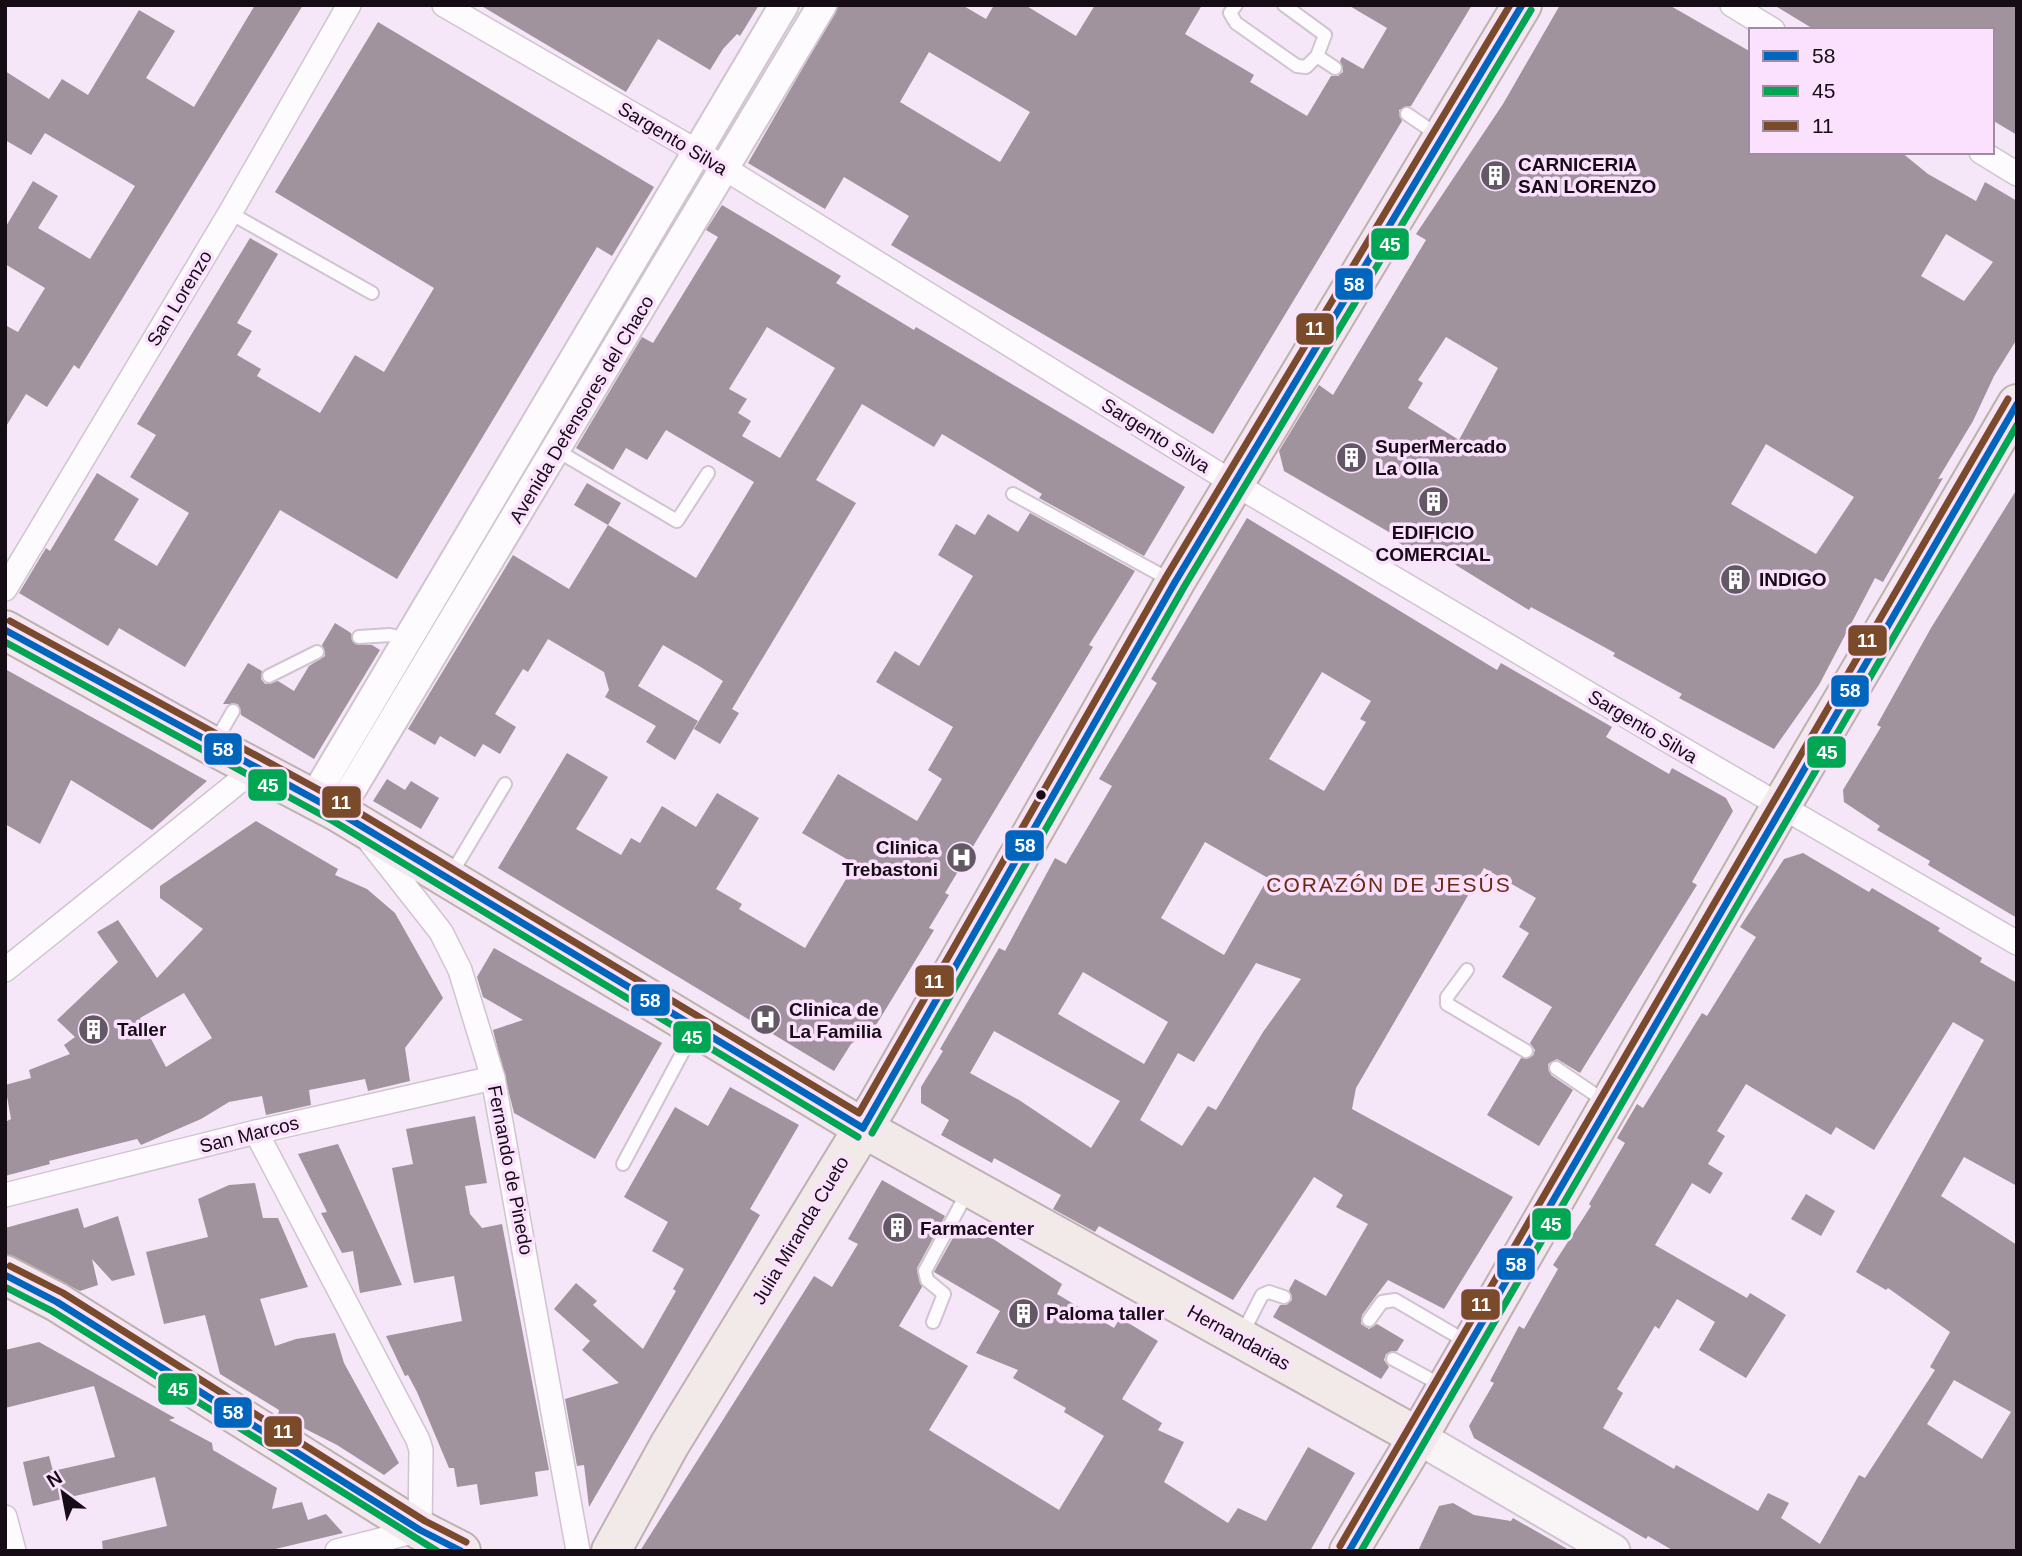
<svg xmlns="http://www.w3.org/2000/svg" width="2022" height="1556" font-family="Helvetica,sans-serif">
<rect width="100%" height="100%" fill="#f5e7f7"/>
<!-- building -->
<g fill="#a0939d" fill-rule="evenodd">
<path d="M255,5H303L79,369L74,365L47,407L26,394L5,428V325L18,332L45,288L5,264V228L33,181L58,196L38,228L90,259L135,186L45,133L31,155L5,140V71L49,99L62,79L88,95L139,10L175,31L146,78L194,107Z"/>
<path d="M480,5H759L740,36L737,34L723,49L710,70L658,39L626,92Z"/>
<path d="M839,5H962L986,19L994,5H1025L1076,36L1095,5H1202L1185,34L1254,75L1250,82L1307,116L1331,76H1338L1343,72L1340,61L1342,57L1363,69L1387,28L1348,5H1472L1411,106L1399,110L1402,121L1213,434L891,245L909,216L844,177L825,209L748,163ZM929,52L1030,112L1000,162L900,102Z"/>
<path d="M1560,5H1669L1751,52V152H1901L1928,174L1976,201L1985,182L2017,201V339L1994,376L1973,421L1938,479L1943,478L1883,582L1875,578L1819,685L1774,749L1679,698L1682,694L1613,656L1615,653L1531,607L1529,610L1425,546L1419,556L1392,538L1394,535L1284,471L1279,451L1319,385L1333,395L1426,240L1416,234L1503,104ZM1946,234L1993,262L1964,301L1921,276ZM1446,337L1498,368L1459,440L1408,408L1423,383L1418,380ZM1766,444L1854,497L1816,554L1731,504Z"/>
<path d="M1774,5H2017V135L1992,120V30H1815Z"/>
<path d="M378,22L654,187L612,256L597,247L397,579L280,510L185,667L119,628L108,646L19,593L46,548L50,551L97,473L139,499L114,540L157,566L189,513L130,477L156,435L137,424L250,238L278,254L237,323L252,331L237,355L261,369L257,376L320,413L355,355L384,372L434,288L275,192Z"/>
<path d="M722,205L841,276L836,283L914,330L916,327L1185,487L1144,556L1039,498L1042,494L942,434L934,447L862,404L816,480L856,503L732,709L739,713L720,744L694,729L723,681L699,666L663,645L638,686L698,721L675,760L646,742L656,726L605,697L609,690L604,672L548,639L528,672L523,669L495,714L516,727L500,754L483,744L475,757L440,736L435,745L408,729L513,555L569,589L608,525L574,505L587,483L621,503L608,525L696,578L754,482L666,430L647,460L626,448L613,470L576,448L642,337L653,343L718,237L706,230ZM767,327L835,368L780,458L742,436L751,421L738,413L747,399L729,389Z"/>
<path d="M2017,489V918L1928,865L1930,861L1877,830L1880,826L1844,802L1843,790L1881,727L1877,725L1931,628Z"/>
<path d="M1030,513L1135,571L1089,645L1093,647L945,893L949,895L929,928L934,930L870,1035L866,1033L851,1044L834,1071L498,868L567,753L608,777L576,829L621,855L631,838L640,843L662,806L696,827L717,793L759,818L716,889L742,904L739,909L805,948L855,864L802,833L838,774L917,821L942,779L928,770L953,727L876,682L895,651L919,666L973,576L938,555L956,524L975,535L988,514L1018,532Z"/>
<path d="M1247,518L1497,670L1501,663L1612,727L1606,737L1669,774L1672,768L1726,798L1733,811L1692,882L1697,885L1580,1073L1557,1059L1548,1064L1551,1075L1573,1090L1539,1146L1487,1115L1521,1058L1533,1056L1535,1050L1530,1043L1552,1007L1502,977L1529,933L1519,927L1536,898L1484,868L1356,1088L1352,1109L1513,1197L1444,1309L1388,1280L1375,1297L1362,1315L1361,1324L1369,1329L1377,1324L1404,1340L1397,1351L1386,1354L1384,1360L1389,1367L1381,1379L1273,1317L1280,1305H1286L1292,1300L1289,1290L1295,1279L1326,1296L1368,1224L1336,1207L1343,1195L1314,1177L1233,1300L1099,1226L1095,1232L1053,1209L1061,1195L994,1158L992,1163L941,1135L949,1120L921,1103V1087L943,1051L940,1049L999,948L1005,951L1055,858L1066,864L1112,786L1099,779L1157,683L1151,679ZM1322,672L1371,701L1360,719L1366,722L1324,791L1269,759ZM1205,842L1268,878L1224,955L1161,918ZM1256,963L1301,979L1263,1032L1216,1110L1208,1106L1182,1146L1140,1120L1178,1053L1194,1062ZM1083,972L1168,1022L1144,1064L1058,1014ZM994,1031L1120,1101L1091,1148L1019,1100L970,1073Z"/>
<path d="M335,623L351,633L355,644L372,645L380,650L314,759L241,715L238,704H223L248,663L262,671L261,679L265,684L278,681L294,691L309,666L325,656L322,645Z"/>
<path d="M5,669L207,781L152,830L71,780L40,844L5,824Z"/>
<path d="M387,779L405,790L411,781L439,798L421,829L373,801Z"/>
<path d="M256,821L338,869L335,875L367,889L395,913L443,998L405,1048L410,1081L368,1091L365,1079L309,1090L311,1105L266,1115L262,1096L229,1102L201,1119L141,1145L137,1139L49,1161L50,1164L5,1176V1122L11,1119L5,1085L31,1078L29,1070L70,1054L64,1045L75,1037L57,1020L118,962L97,932L118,920L157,978L203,929L160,898V886ZM184,993L212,1038L166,1067L140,1018Z"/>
<path d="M1803,853L1869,892L1872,888L1940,928L1938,931L1982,958L1980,962L2017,983V1186L1964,1157L1941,1196L2017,1245V1551H1674L1648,1536L1646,1539L1474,1438L1469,1426L1494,1383L1490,1381L1519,1326L1524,1329L1558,1269L1553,1265L1591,1206L1589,1204L1625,1143L1617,1138L1637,1104L1643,1108L1702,1013L1707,1016L1756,937L1740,927L1784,859ZM1953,1022L1984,1040L1856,1272L1886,1290L1888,1288L1950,1332L1930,1367L1935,1370L1865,1478L1859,1475L1820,1544L1781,1518L1789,1503L1768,1493L1758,1511L1676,1465L1674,1469L1603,1428L1623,1393L1617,1389L1655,1326L1659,1329L1677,1299L1715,1322L1699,1350L1746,1378L1786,1315L1750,1293L1747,1298L1655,1245L1692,1183L1710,1194L1723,1173L1708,1164L1725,1136L1717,1131L1746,1084L1831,1135L1836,1127L1874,1150ZM1954,1380L2011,1412L1982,1459L1927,1424Z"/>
<path d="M494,948L662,1043L595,1159L514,1113L493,1030L523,1020L483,997L477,977Z"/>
<path d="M730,1087L799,1125L750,1209L760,1215L589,1507L584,1465L577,1466L565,1399L619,1383L582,1350L590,1341L554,1309L576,1283L597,1301L593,1305L643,1349L676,1291L673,1289L684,1269L652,1251L668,1222L624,1197L675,1107L708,1126Z"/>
<path d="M475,1116L487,1183L465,1186L470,1214L482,1228L502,1224L549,1470L535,1472L538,1496L480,1505L477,1484L457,1487L454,1468H449L417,1392L408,1375L405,1376L386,1336L462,1321L454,1276L414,1283L392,1168L413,1164L406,1129Z"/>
<path d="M338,1144L402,1285L360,1293L353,1251L342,1253L321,1213L327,1212L298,1154Z"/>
<path d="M882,1180L945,1216L917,1268L922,1287L899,1326L968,1366L929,1430L1059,1510L1104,1436L1064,1412L1066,1408L1013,1378L1018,1370L976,1353L1000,1311L934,1272L960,1225L972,1232L975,1227L1062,1284L1057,1294L1114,1328L1120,1318L1158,1341L1122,1399L1162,1423L1158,1430L1184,1442L1164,1482L1228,1523L1238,1508L1266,1521L1308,1447L1355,1473L1310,1551H640L814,1276L832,1287L858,1244L848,1239Z"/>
<path d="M255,1183L263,1218H278L308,1287L260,1299L275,1346L296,1339L335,1333L344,1363L399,1463L384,1475L337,1445L278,1415L279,1410L220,1374L205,1315L164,1324L146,1252L208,1237L198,1199L229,1185Z"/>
<path d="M1806,1194L1835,1211L1821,1236L1791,1219Z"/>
<path d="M78,1208L84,1228L118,1216L135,1275L112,1281L92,1259L98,1285L80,1291L5,1253V1228Z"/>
<path d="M39,1342L175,1418L169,1420L212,1443L213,1450L277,1488L272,1509L302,1502L308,1520L326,1514L343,1533L267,1551H103L102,1541L167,1526L155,1477L33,1506L23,1462L49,1456L53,1471L115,1457L94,1386L5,1408V1350Z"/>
<path d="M1453,1503L1474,1515L1511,1521L1513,1518L1571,1551H1418L1439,1506Z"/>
</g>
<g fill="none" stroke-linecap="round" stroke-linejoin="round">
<defs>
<g id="service">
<path d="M1236,5L1230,13L1236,23L1297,66L1306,67L1317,56L1325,35L1284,5"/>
<path d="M1317,56L1335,68"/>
<path d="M1407,114L1439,136"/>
<path d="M230,213L372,293"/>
<path d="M556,450L677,521L708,473"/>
<path d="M1013,494L1172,581"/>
<path d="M359,637L390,635L410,640"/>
<path d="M269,676L317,652"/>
<path d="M214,744L233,711"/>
<path d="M450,876L505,784"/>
<path d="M1467,970L1447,997V1004L1526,1051"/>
<path d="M1556,1068L1606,1102"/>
<path d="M623,1164L694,1031"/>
<path d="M1369,1320L1382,1302L1395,1300L1467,1342"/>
<path d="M933,1322L944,1294L927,1280L925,1271L968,1191"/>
<path d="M1241,1336L1262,1295L1269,1292L1284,1297"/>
<path d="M1393,1359L1443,1386"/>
</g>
<g id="minor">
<path d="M444,5L698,152L1235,484L1667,740L2017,943"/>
<path d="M1732,5L1773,30"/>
<path d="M1981,152L2017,174"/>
<path d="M5,589L230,213L349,5"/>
<path d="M371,843L441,932L460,970L493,1078L578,1551"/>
<path d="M5,970L257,767"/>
<path d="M256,1132L418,1440L421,1450L420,1530L337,1551"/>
<path d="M5,1195L256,1132L493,1078"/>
<path d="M5,1517L14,1551"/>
</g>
<g id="tertiary">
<path d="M313,799L784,5"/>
<path d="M338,812L822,5"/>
</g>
<path id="secondary" d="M1418,1437L1613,1551"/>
<g id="trunk">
<path d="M5,630L213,746L338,812L863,1128L1418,1437"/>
<path d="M5,1275L57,1302L420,1530L461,1551"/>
<path d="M611,1551L670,1444L878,1104L1175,582L1522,5"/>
<path d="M1349,1551L1418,1437L1781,806L2017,404"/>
</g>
</defs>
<!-- service casing -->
<use href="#service" stroke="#cfc4d0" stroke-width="16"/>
<!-- minor casing -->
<use href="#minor" stroke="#cfc4d0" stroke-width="26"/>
<!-- tertiary casing -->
<use href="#tertiary" stroke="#cfc4d0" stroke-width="32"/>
<!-- secondary casing -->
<use href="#secondary" stroke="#cfc4d0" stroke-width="37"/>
<!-- trunk casing -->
<use href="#trunk" stroke="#bfb0b3" stroke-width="42"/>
<!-- service -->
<use href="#service" stroke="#fefbfe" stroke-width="12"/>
<!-- minor -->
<use href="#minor" stroke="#fefbfe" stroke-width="23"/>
<!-- tertiary -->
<use href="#tertiary" stroke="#fefbfe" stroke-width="28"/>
<!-- secondary -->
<use href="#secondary" stroke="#f9f5f6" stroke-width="33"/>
<!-- trunk -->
<use href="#trunk" stroke="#f2eae9" stroke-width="38"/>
<defs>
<g id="bus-1">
<path d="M5,630L338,812L863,1128"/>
<path d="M863,1128L1175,582L1522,5"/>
<path d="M5,1275L57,1302L420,1530L461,1551"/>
<path d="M1349,1551L2017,404"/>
</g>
<g id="bus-2">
<path d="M5,642L333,821L858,1137"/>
<path d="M872,1133L1184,587L1531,10"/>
<path d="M5,1287L52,1311L437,1551"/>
<path d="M1361,1551L2017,425"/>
</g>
<g id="bus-3">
<path d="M10,621L343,803L859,1113L1166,577L1510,5"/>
<path d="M10,1266L63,1293L425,1521L466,1542"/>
<path d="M1340,1546L2008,399"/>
</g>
</defs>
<!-- bus-1 casing -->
<use href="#bus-1" stroke="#fbe1fd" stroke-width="12"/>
<!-- bus-2 casing -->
<use href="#bus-2" stroke="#fbe1fd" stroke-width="12"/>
<!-- bus-3 casing -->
<use href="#bus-3" stroke="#fbe1fd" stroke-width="12"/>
<!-- bus-1 -->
<use href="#bus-1" stroke="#0065bd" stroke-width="7"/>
<!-- bus-2 -->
<use href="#bus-2" stroke="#00a651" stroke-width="7"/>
<!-- bus-3 -->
<use href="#bus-3" stroke="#7a4b2a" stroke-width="7"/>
</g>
<!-- icons -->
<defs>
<symbol id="building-disc" viewBox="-11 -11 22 22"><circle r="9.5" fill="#635965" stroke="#fbe1fd"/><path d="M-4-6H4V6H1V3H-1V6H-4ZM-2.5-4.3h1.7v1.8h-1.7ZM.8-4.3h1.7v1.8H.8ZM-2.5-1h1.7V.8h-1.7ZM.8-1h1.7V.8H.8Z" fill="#fff"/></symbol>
<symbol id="hospital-disc" viewBox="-11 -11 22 22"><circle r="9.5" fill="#635965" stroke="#fbe1fd"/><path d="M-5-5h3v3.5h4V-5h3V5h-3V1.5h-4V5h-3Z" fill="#fff"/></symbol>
</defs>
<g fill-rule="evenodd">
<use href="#building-disc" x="1478" y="158" width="35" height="35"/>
<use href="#building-disc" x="1334" y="440" width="35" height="35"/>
<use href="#building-disc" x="1416" y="484" width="35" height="35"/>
<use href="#building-disc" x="1718" y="562" width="35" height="35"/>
<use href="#hospital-disc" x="944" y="840" width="35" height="35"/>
<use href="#hospital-disc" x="748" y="1002" width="35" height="35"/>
<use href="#building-disc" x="76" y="1012" width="35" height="35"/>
<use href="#building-disc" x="880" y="1210" width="35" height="35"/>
<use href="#building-disc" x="1006" y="1296" width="35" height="35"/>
</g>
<!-- markers -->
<circle fill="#150c16" stroke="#fbe1fd" stroke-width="2.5" cx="1041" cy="795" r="6"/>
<g text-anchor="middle" stroke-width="7" stroke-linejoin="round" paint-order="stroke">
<!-- street labels -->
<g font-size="19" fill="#150c16" stroke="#fbe1fd">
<text transform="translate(673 138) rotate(31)" y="7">Sargento Silva</text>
<text transform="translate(179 298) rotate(-59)" y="7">San Lorenzo</text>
<text transform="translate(581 409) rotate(-59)" y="7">Avenida Defensores del Chaco</text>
<text transform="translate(1156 435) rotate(32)" y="7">Sargento Silva</text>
<text transform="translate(1643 726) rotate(31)" y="7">Sargento Silva</text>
<text transform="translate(249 1134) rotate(-14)" y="7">San Marcos</text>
<text transform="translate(511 1170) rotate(79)" y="7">Fernando de Pinedo</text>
<text transform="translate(800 1230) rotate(-59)" y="7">Julia Miranda Cueto</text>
<text transform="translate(1239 1337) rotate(29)" y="7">Hernandarias</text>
</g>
<!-- poi labels -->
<g font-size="19" font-weight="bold" fill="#150c16" stroke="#fbe1fd" text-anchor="start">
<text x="1518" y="171">CARNICERIA<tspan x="1518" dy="22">SAN LORENZO</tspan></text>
<text x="1375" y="453">SuperMercado<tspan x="1375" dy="22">La Olla</tspan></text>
<text x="1433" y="539" text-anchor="middle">EDIFICIO<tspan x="1433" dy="22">COMERCIAL</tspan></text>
<text x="1759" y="586">INDIGO</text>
<text x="938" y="854" text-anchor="end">Clinica<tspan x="938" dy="22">Trebastoni</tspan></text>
<text x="789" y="1016">Clinica de<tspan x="789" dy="22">La Familia</tspan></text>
<text x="117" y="1036">Taller</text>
<text x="920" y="1235">Farmacenter</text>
<text x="1046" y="1320">Paloma taller</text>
</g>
<!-- neighbourhood labels -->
<g font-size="21" letter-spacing="2" fill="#6a2910" stroke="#fbe1fd">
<text x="1389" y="892">CORAZÓN DE JESÚS</text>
</g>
</g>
<g stroke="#fbe1fd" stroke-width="2.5">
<rect x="1370" y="227" width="40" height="34" rx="7" fill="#00a651"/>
<rect x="1334" y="267" width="40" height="34" rx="7" fill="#0065bd"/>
<rect x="1295" y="312" width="40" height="34" rx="7" fill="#7a4b2a"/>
<rect x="1847" y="624" width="41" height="33" rx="7" fill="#7a4b2a"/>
<rect x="1830" y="674" width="40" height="34" rx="7" fill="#0065bd"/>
<rect x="203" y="732" width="40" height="34" rx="7" fill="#0065bd"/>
<rect x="1806" y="735" width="41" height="34" rx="7" fill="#00a651"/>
<rect x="247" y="768" width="41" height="34" rx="7" fill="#00a651"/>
<rect x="321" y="785" width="41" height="34" rx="7" fill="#7a4b2a"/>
<rect x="1004" y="829" width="41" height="33" rx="7" fill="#0065bd"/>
<rect x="914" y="964" width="41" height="34" rx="7" fill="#7a4b2a"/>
<rect x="630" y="983" width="41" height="34" rx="7" fill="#0065bd"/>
<rect x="672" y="1020" width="40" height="34" rx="7" fill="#00a651"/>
<rect x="1531" y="1207" width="41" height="34" rx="7" fill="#00a651"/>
<rect x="1496" y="1247" width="40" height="34" rx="7" fill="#0065bd"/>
<rect x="1460" y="1288" width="41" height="33" rx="7" fill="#7a4b2a"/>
<rect x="157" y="1372" width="41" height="34" rx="7" fill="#00a651"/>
<rect x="213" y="1396" width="40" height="33" rx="7" fill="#0065bd"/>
<rect x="263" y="1415" width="40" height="33" rx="7" fill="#7a4b2a"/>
</g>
<g font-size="19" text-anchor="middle" font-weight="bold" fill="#fff">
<text x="1390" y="251">45</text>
<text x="1354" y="291">58</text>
<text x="1315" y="335">11</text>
<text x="1867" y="647">11</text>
<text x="1850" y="697">58</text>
<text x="223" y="756">58</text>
<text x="1827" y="759">45</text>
<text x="268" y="792">45</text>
<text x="341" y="809">11</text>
<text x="1025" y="852">58</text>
<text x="934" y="988">11</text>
<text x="650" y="1007">58</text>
<text x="692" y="1044">45</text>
<text x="1551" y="1231">45</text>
<text x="1516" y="1271">58</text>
<text x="1481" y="1311">11</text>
<text x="178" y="1396">45</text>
<text x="233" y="1419">58</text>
<text x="283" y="1438">11</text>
</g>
<!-- border -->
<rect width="2022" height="1556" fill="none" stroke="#150c16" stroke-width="14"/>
<!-- legend -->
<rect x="1749" y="28" width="245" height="126" fill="#fbe1fd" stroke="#9f8ca1" stroke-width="2"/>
<rect x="1763" y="51" width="35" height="10" fill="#0065bd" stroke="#9f8ca1" stroke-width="2"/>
<text x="1812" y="63" font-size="21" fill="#150c16">58</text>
<rect x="1763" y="86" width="35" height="10" fill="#00a651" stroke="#9f8ca1" stroke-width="2"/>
<text x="1812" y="98" font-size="21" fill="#150c16">45</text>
<rect x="1763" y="121" width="35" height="10" fill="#7a4b2a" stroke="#9f8ca1" stroke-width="2"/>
<text x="1812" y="133" font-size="21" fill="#150c16">11</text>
<!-- north arrow -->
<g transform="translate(63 1493) rotate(328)" stroke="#fbe1fd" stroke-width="5" paint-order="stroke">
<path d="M0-5L12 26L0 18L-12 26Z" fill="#150c16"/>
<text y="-10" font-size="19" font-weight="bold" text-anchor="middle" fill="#150c16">N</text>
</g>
</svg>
